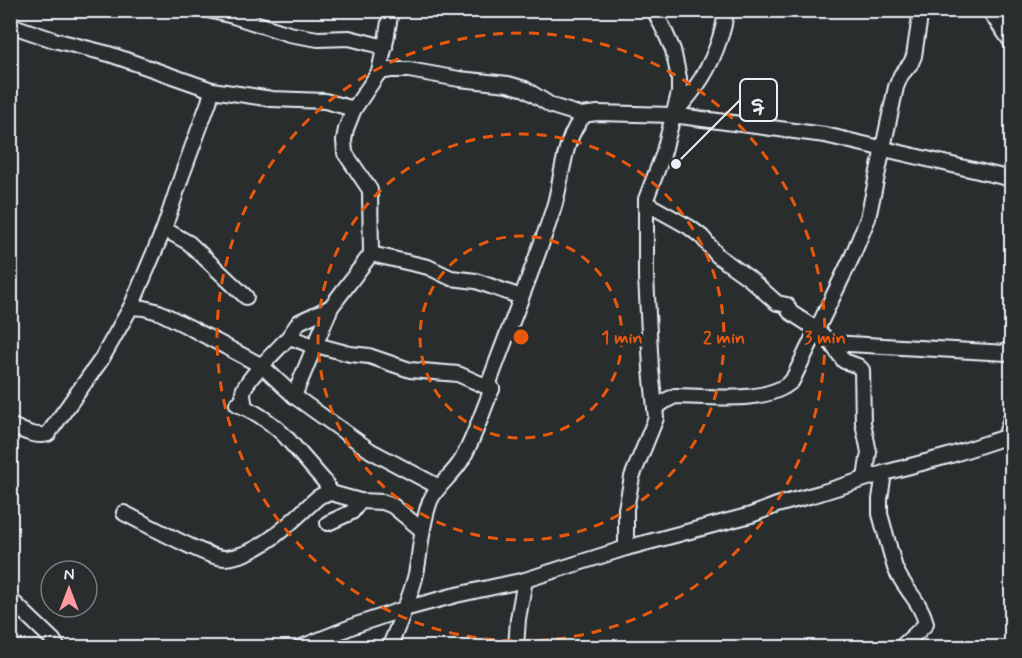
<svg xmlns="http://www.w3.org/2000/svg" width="1022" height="658" font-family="Mynerve,sans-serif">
<rect width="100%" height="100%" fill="#2a2d2e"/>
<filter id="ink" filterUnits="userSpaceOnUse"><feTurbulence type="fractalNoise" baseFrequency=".0167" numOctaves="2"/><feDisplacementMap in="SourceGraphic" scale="12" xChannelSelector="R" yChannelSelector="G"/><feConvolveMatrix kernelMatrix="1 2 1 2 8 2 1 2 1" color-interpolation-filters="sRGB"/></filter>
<g filter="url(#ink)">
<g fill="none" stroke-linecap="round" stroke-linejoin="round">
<defs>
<g id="minor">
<path d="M208,10L233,16L289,34L318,39L349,38L385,47"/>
<path d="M989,10L1012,43"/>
<path d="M10,25L54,40L109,54L212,90L272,99L325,101L354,109"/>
<path d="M379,72L391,70H409L459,79L508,84L525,89L552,106L581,115L598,113L672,115L825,135L1012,179"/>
<path d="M676,111C697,88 710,69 720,38C723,29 726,20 725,10"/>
<path d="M646,203L689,227L702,237L718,256L750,279L777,303L787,305L790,312L816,329L831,343L1007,353V350L1012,351"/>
<path d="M164,229L189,243L246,297"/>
<path d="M371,254L428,267L451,278L476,281L521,297"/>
<path d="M131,307L144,308L159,312L187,326L262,366L294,396L371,451L439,487"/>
<path d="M288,338L299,322L331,307"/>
<path d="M831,343L844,361L858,366L862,370L863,423L869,452L865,478"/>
<path d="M294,396L331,307L371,254L370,190L345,153L344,140L346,129L354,109L379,72L386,40L391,10"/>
<path d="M237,404C254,411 272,423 285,436L325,482L331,493"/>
<path d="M245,407C244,403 243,397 243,392C245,380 278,349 287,339L290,337L308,344L316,345L350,354L369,356L410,370L458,374L492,389"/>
<path d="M655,408L667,400L675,396C708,396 766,405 792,381L852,257L868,218L896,87L901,75L911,63L914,56L921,10"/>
<path d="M10,425C22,430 35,438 48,434L101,360L131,307L164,229L182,175L209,102L212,90"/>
<path d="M1005,437L1012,416"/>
<path d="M884,473L880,499V514L895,568C904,589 920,600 926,623L925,625L900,648"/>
<path d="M124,513C147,525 170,537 194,548C204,552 214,558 225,558C260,556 293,520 317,498L322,495L331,493L360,501L383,502L393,506L422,530"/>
<path d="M328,523L352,512L360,501"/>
<path d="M626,548V509L632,477L656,418L651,369L646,277V199L663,155L679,93V78L673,50L665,32L654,10"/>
<path d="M10,599L53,640L58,648"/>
<path d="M299,648L356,625L404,609L456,595L525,580L626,548L751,515L777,505L820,493L884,473L948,456L1012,435"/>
<path d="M389,648C399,623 410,599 416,574C421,549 421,525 430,501C437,485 452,476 461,461C474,440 482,412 492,389L489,383C510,325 534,268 553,210C563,181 562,137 585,115"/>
<path d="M516,648L518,619L525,580"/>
</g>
<path id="highway" d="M1011,10L1012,11"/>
</defs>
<!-- minor casing -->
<use href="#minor" stroke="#e8f1f8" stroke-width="18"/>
<!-- highway casing -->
<use href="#highway" stroke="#e8f1f8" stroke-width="24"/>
<!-- minor -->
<use href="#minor" stroke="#2a2d2e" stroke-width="14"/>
<!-- highway -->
<use href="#highway" stroke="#756b52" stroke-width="20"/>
</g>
</g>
<!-- distance rings -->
<g fill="none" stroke="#e8590c" stroke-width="3" stroke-dasharray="10 8">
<circle cx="521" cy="337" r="101"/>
<circle cx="521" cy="337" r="203"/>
<circle cx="521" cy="337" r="304"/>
</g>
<circle cx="521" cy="337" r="9" fill="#e8590c" stroke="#2a2d2e" stroke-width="3"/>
<g font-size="18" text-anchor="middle" font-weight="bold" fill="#e8590c" stroke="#2a2d2e" stroke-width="6" stroke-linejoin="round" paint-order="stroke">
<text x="622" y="343">1 min</text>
<text x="724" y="343">2 min</text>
<text x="825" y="343">3 min</text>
</g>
<!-- callouts -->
<path fill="none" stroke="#e8f1f8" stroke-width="2" d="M676 164L740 100"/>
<circle fill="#e8f1f8" stroke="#2a2d2e" stroke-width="2" cx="676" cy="164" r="6"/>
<rect fill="#2a2d2e" stroke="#e8f1f8" stroke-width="2" x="740" y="79" width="37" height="42" rx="6"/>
<g font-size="24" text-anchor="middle" font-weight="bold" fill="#e8f1f8">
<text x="758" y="109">q</text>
</g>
<!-- margin -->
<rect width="1022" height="658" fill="none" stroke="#2a2d2e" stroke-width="36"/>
<rect x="18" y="18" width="986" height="622" fill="none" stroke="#e8f1f8" stroke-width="2" filter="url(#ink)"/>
<!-- north arrow -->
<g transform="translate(69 589)"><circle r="28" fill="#2a2d2e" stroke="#767b7f" stroke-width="1.5"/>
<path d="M0-4.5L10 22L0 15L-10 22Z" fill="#ff9aa2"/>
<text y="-9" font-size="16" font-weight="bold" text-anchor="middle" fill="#e8f1f8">N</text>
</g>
</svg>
